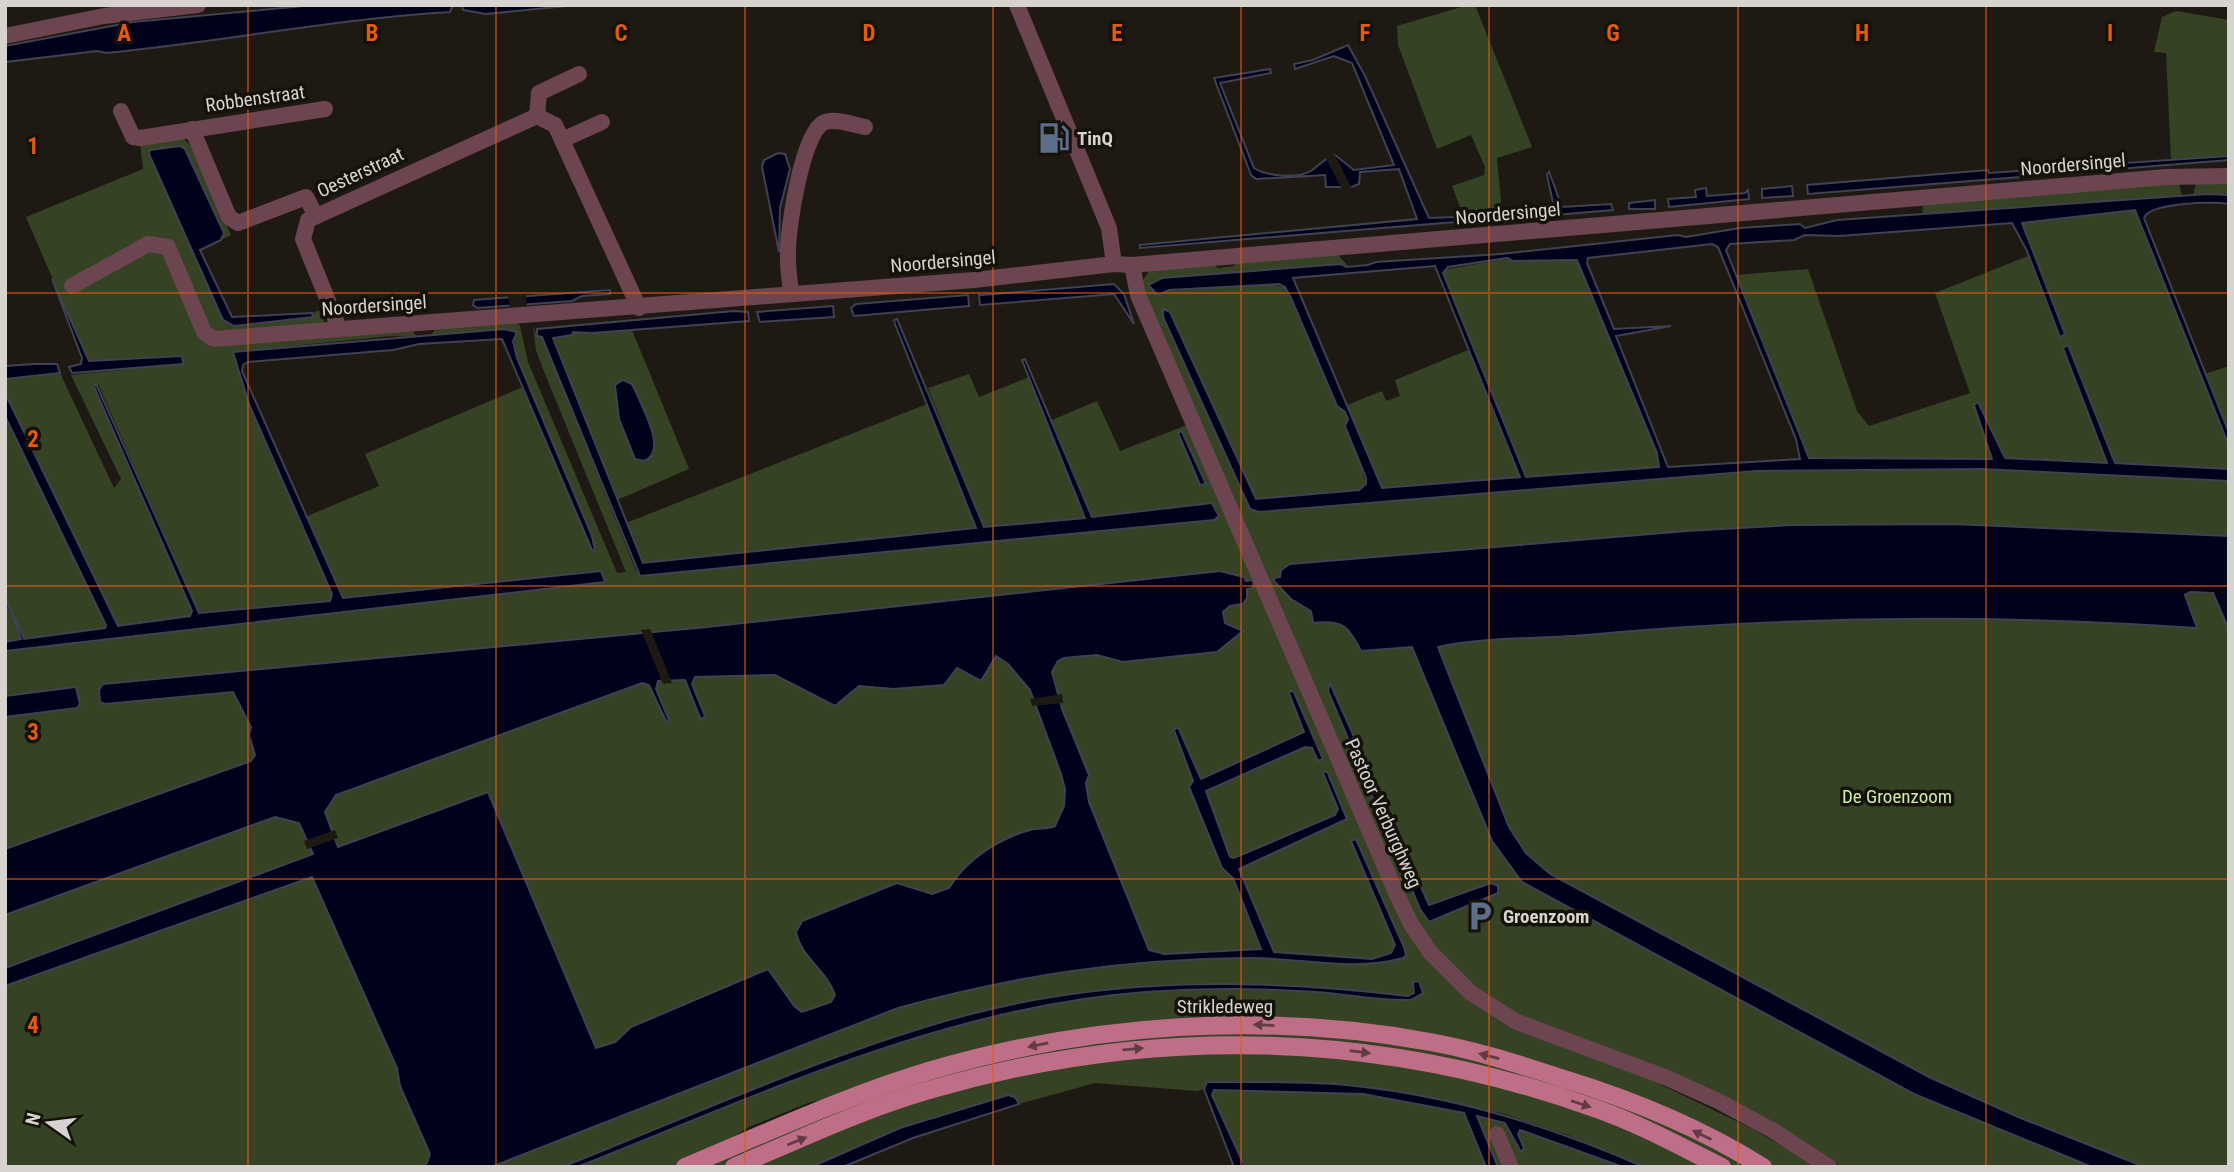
<svg xmlns="http://www.w3.org/2000/svg" width="2234" height="1172" font-family="'Roboto Condensed',sans-serif">
<rect width="100%" height="100%" fill="#1e1a13"/>
<!-- green -->
<g fill="#354324">
<path d="M1468,5H1475L1532,147L1497,158L1502,212L1470,216L1471,222L1467,225L1452,186L1484,175L1485,167L1471,135L1437,149L1398,45L1397,26Z"/>
<path d="M2176,11L2229,20V156L2171,160L2166,53L2154,52L2162,17Z"/>
<path d="M183,138L190,145L231,235L221,240L224,233L185,149L180,146L151,150L149,154L223,320L234,326L312,317V313L324,309V325L209,338L210,347L410,327L417,337L391,336L233,352L249,404L332,594L330,601L199,612L98,384V396L192,611L190,616L118,626L8,399L5,400V379L60,373L114,488L121,479L71,375L182,364L92,362L87,359L26,217L143,169L140,143Z"/>
<path d="M2196,182H2229V195L2193,196Z"/>
<path d="M2179,183L2182,196L1922,215L1923,205Z"/>
<path d="M2135,210L2229,446V469L2115,463L2091,417L2107,464L2005,458L1978,402L1993,459L1809,458L1736,275L1808,269L1857,411L1869,426L1970,393L1935,293L2028,256L2059,336L2022,223Z"/>
<path d="M1337,254L1349,267L1341,264L1154,280L1152,290L1157,292L1269,284L1285,287L1337,406L1345,412L1366,484L1359,490L1256,499L1170,313L1164,312L1163,317L1250,509L1719,466L2016,465L2229,475V1167H1841L1791,1135L1655,1082L1753,1129L1817,1167H1769L1719,1138L1440,1040L1164,1022L808,1103L749,1127L708,1152L672,1167H5V648L600,571L345,599L341,596L305,517L379,486L365,454L523,387L592,550H596L517,358L514,338L504,329L430,336L437,327L515,322L520,326L528,362L617,573L626,572L543,369L536,350L533,326L537,336L542,337L636,571L1219,513L1212,503L1092,517L1052,420L1097,401L1120,451L1187,425L1142,282L1149,271L1212,263L1218,268L1234,266L1237,261Z"/>
<path d="M1567,258L1580,263L1657,453L1659,467L1526,477L1520,464L1445,282L1443,270L1500,260Z"/>
<path d="M632,330L689,469L617,500L553,338L572,335L573,332Z"/>
<path d="M1468,350L1520,478L1382,488L1347,405L1382,391L1386,401L1400,396L1395,380Z"/>
<path d="M2229,366V433L2205,374Z"/>
<path d="M969,374L979,397L1029,377L1086,518L984,527L928,388Z"/>
<path d="M927,404L977,528L642,563L626,523Z"/>
<path d="M5,416L106,625L105,628L24,639L5,597Z"/>
<path d="M5,602L22,639L5,642Z"/>
<path d="M1231,1030L1384,1041L1485,1060L1656,1119L1749,1167H1733L1713,1155L1488,1070L1141,1042L837,1118L719,1167H698L856,1102L945,1072L1124,1036Z"/>
<path d="M1153,1051L1359,1055L1559,1100L1712,1167H1644L1568,1135L1501,1113L1377,1089L1308,1083L1208,1082L1204,1089L1197,1091L1095,1083L1019,1104L1015,1097L900,1128L811,1167H744L896,1107L997,1076Z"/>
<path d="M1220,1089L1363,1094L1464,1113L1486,1167H1245L1212,1095L1214,1090Z"/>
<path d="M1476,1116L1505,1123L1521,1152L1524,1149L1518,1135L1520,1130L1623,1167H1498Z"/>
</g>
<!-- water -->
<g fill="#00021b" stroke="#404151" stroke-width="2" fill-rule="evenodd">
<path d="M314,5H453L450,12C334,19 221,42 106,53L97,51L5,62V46L133,22Z"/>
<path d="M462,5H577L486,14L463,10Z"/>
<path d="M1348,45L1365,76L1429,218L1454,217L1455,222L1140,248V245L1417,219L1399,169L1360,172L1359,184L1352,187H1326L1325,175L1256,179L1251,175L1214,78L1270,69L1271,73L1220,83L1254,168C1266,176 1297,179 1311,171C1320,165 1324,158 1335,155L1354,170L1394,165L1352,63L1334,56L1295,69L1294,64L1313,60Z"/>
<path d="M180,146L185,149L224,233L221,240L200,250L232,317L312,313L313,317L234,326L223,320L149,154L150,150Z"/>
<path d="M778,153L785,154L790,169L780,208L779,252L762,167L764,160Z"/>
<path d="M2229,156V160L2068,173H2050V168Z"/>
<path d="M1988,170L1989,173L2032,170L2033,176L1808,194L1807,185Z"/>
<path d="M1549,172L1562,207L1611,204L1613,210L1470,222V216L1554,207L1547,175Z"/>
<path d="M1792,186L1793,196L1762,198V189Z"/>
<path d="M1706,188L1707,196L1745,193L1748,190L1749,199L1669,207L1668,199L1696,197L1695,190Z"/>
<path d="M2208,194L2229,195V204C2212,201 2149,203 2144,218L2229,433V446L2135,210L2022,223L2065,334L2060,337L2027,251L2012,223L1839,236L1805,235L1794,240L1730,244L1726,250L1809,458L1992,459L1974,405L1978,402L2005,458L2107,463L2063,348L2068,345L2115,463L2229,469V481L1982,469L1756,471L1259,512L1250,509L1163,317V309L1170,312L1256,499L1359,490L1366,484V478L1345,426L1348,419L1345,412L1337,406L1291,298L1285,287L1279,284L1169,290L1158,295L1148,285L1162,278L1341,264L1346,267L1368,265L1376,262L1501,254L1678,235L1686,237L1740,228L1800,224L1805,228L1837,220ZM1712,244L1718,247L1796,439L1800,459L1668,467L1616,336L1671,326L1614,329L1587,263L1588,258ZM1507,258L1513,261L1577,260L1657,453L1659,467L1526,477L1443,273L1448,267ZM1435,266L1520,477L1382,488L1293,278Z"/>
<path d="M1655,200V209H1629V203Z"/>
<path d="M52,279L89,361L182,356L183,364L72,373L69,367L81,364L82,358Z"/>
<path d="M1114,284L1124,294L1134,324L1114,294L980,305L979,295H982Z"/>
<path d="M610,290V294L582,296L572,301L477,308L473,305L474,300Z"/>
<path d="M968,295L969,306L854,316L851,308L856,304Z"/>
<path d="M833,306L834,317L760,322L757,312Z"/>
<path d="M734,311L748,312L749,321L592,333L573,332L572,335L553,338L643,563L976,528L895,324L894,320L897,319L984,527L1085,518L1022,360L1025,359L1092,517L1212,503L1219,516L1214,520L640,576L542,337L537,336V329Z"/>
<path d="M504,329L517,332L513,341L517,358L592,536L595,551L592,550L502,339L419,344L393,350L248,362L243,365L242,371L343,598L601,571L605,582L5,651V642L21,639L5,597L24,639L105,628L106,625L5,416V400L8,399L118,626L190,616L192,611L98,396L94,386L96,384L199,613L330,601L332,594L249,404L233,352Z"/>
<path d="M34,364H57L60,373L5,379V366Z"/>
<path d="M623,380L632,384L636,392C643,410 668,451 644,461L635,459L619,419L615,385Z"/>
<path d="M1181,431L1183,434L1206,484L1200,485L1178,433Z"/>
<path d="M1952,524L2229,536V630L2213,593L2190,592L2185,595L2197,628C1994,614 1789,616 1586,635C1538,639 1485,637 1438,647L1509,827L1526,853L1550,874L1931,1078L2023,1119L2145,1167H2092L1914,1094L1522,882L1492,841L1412,647L1361,651C1348,624 1341,620 1313,623L1311,611L1291,599L1274,581V578L1280,577L1281,570L1290,564L1687,531L1792,525Z"/>
<path d="M1220,571L1244,577L1246,581L1253,580V588L1247,589V598L1243,604L1230,606L1223,612L1225,623L1243,631L1217,652L1123,662L1097,655L1064,658L1058,661L1052,672L1062,709L1089,775L1086,783L1089,802L1149,950L1164,954L1261,949L1233,878L1222,868L1189,787L1193,781L1174,730L1178,727L1201,779L1304,732L1289,693L1293,690L1323,759L1318,761L1312,748L1305,747L1206,791L1230,857L1234,858L1335,815L1338,809L1323,773L1327,771L1347,819L1239,869L1274,952L1372,959L1391,953L1395,945L1351,841L1356,839L1404,947L1406,955L1403,958C1353,972 1301,958 1250,958C1127,959 1016,975 898,1008L491,1167H422L427,1163L430,1154L400,1086L397,1068L312,877L5,986V968L313,854L299,823L275,817L5,915V849L251,761L255,755L249,735L251,727L233,692L105,704L100,702L99,690L103,684L707,627ZM996,656L1008,664L1030,690L1061,774L1065,789L1064,806L1055,826C1048,829 1041,828 1034,829C1001,837 966,859 949,888L932,894L897,883L802,921L796,932C801,958 827,970 835,995L831,1002L802,1012L795,1007L768,969L631,1027L615,1042L596,1048L488,792L338,847L325,812L336,795L642,683L649,685L667,723L669,720L656,689L658,681L685,680L701,720L705,716L692,684L695,677L775,675L835,706L859,686L893,689L944,685L957,668L981,681Z"/>
<path d="M1330,683L1429,905L1491,883L1498,886V893L1429,922L1420,909L1328,691Z"/>
<path d="M76,687L80,704L77,708L5,717V696Z"/>
<path d="M1419,981L1423,993L1411,1000C1379,1001 1347,994 1316,992C1259,988 1203,988 1146,992C945,1007 762,1094 577,1167H562C694,1115 825,1054 963,1016C1108,977 1260,978 1408,996L1414,993L1413,982Z"/>
<path d="M1207,1082C1254,1082 1300,1081 1346,1085C1450,1095 1549,1125 1644,1167H1623L1520,1130L1518,1134L1524,1148L1521,1152L1505,1123L1477,1116L1498,1167H1486L1464,1113L1363,1094L1214,1090L1212,1095L1245,1167H1234L1204,1089Z"/>
<path d="M1008,1095L1015,1097L1019,1104L913,1138L843,1167H811L900,1128Z"/>
</g>
<!-- pier -->
<g fill="#1e1a13">
<path d="M1324,155H1335L1353,191H1343Z"/>
<path d="M526,295L527,307H510L508,296Z"/>
<path d="M650,629L672,683L663,684L641,630Z"/>
<path d="M1062,694L1063,703L1032,706L1030,699Z"/>
<path d="M335,830L338,838L307,849L304,841Z"/>
</g>
<g fill="none" stroke-linecap="round" stroke-linejoin="round">
<!-- minor -->
<g stroke="#6c4550" stroke-width="16">
<path d="M1017,5L1109,228L1114,264"/>
<path d="M5,36L104,16L198,5"/>
<path d="M121,111L133,137L140,138L325,109"/>
<path d="M537,116L539,93L579,74"/>
<path d="M192,129L229,217L238,223L306,197L316,216"/>
<path d="M562,140L602,122"/>
<path d="M1132,265L1138,295L1398,897L1411,924L1430,952L1471,993L1517,1022L1665,1077L1718,1101L1772,1130L1829,1167"/>
<path d="M72,286L148,244L168,247L204,332L213,339L974,280L1114,264L1132,265L2166,177L2229,176"/>
<path d="M791,294C790,280 787,265 788,251C788,227 802,135 823,123C834,117 853,125 865,127"/>
<path d="M339,328L303,239L308,220L537,116L555,125L639,308"/>
<path d="M1497,1134L1511,1167"/>
</g>
<!-- major -->
<g stroke="#be6e86" stroke-width="18">
<path d="M685,1167C766,1133 848,1095 932,1070C1093,1023 1265,1012 1430,1042C1475,1050 1518,1064 1561,1078C1630,1099 1701,1128 1763,1167"/>
<path d="M734,1167C800,1139 867,1107 936,1088C1157,1025 1381,1031 1597,1109C1640,1124 1681,1147 1722,1167"/>
</g>
</g>
<!-- one-way arrows -->
<defs><path id="oneway-solid" d="M-6-.8H1V-3.2L6.5 0L1 3.2V.8H-6Z" transform="scale(1.75)"/></defs>
<g fill="#613b42">
<use href="#oneway-solid" transform="translate(1264 1025) rotate(-177)"/>
<use href="#oneway-solid" transform="translate(1038 1045) rotate(168)"/>
<use href="#oneway-solid" transform="translate(1133 1049) rotate(-5)"/>
<use href="#oneway-solid" transform="translate(1360 1052) rotate(7)"/>
<use href="#oneway-solid" transform="translate(1489 1056) rotate(-166)"/>
<use href="#oneway-solid" transform="translate(1581 1104) rotate(18)"/>
<use href="#oneway-solid" transform="translate(1702 1135) rotate(-154)"/>
<use href="#oneway-solid" transform="translate(797 1141) rotate(-22)"/>
</g>
<!-- grid -->
<path fill="none" stroke="#e8590c" stroke-width="2" stroke-opacity="0.55" d="M248,5V1167M496,5V1167M745,5V1167M993,5V1167M1241,5V1167M1489,5V1167M1738,5V1167M1986,5V1167M5,293H2229M5,586H2229M5,879H2229"/>
<!-- icons -->
<defs>
<symbol id="fuel-bare" viewBox="-9 -9 18 18"><path d="M-5.5-6h7V0h2V4h1.3V-2.5L3-4.5l.8-.8L6-3V5H2.5V1h-1V6h-7ZM-4.2-4.7v3.2H.2V-4.7Z" fill="#5c6f8a" stroke="#15110b" stroke-width="2.5" paint-order="stroke"/></symbol>
<symbol id="parking-bare" viewBox="-9 -9 18 18"><path d="M-3.5-5.5H1a3.5 3.5 0 0 1 0 7H-1V5.5H-3.5ZM-1-3.4V-.6H.8a1.4 1.4 0 0 0 0-2.8Z" fill="#5c6f8a" stroke="#15110b" stroke-width="2.5" paint-order="stroke"/></symbol>
</defs>
<g fill-rule="evenodd">
<use href="#fuel-bare" x="1032" y="116" width="44" height="44"/>
<use href="#parking-bare" x="1458" y="894" width="44" height="44"/>
</g>
<g text-anchor="middle" stroke-width="7" stroke-linejoin="round" paint-order="stroke">
<!-- street labels -->
<g font-size="19" fill="#d7d4d0" stroke="#15110b">
<text transform="translate(255 98) rotate(-8)" y="7">Robbenstraat</text>
<text transform="translate(2073 164) rotate(-5)" y="7">Noordersingel</text>
<text transform="translate(360 172) rotate(-25)" y="7">Oesterstraat</text>
<text transform="translate(1508 213) rotate(-5)" y="7">Noordersingel</text>
<text transform="translate(943 261) rotate(-5)" y="7">Noordersingel</text>
<text transform="translate(374 305) rotate(-4)" y="7">Noordersingel</text>
<text transform="translate(1384 813) rotate(66)" y="7">Pastoor Verburghweg</text>
<text x="1225" y="1013">Strikledeweg</text>
</g>
<!-- poi labels -->
<g font-size="19" font-weight="bold" fill="#d7d4d0" stroke="#15110b" text-anchor="start">
<text x="1077" y="145">TinQ</text>
<text x="1503" y="923">Groenzoom</text>
</g>
<!-- park labels -->
<g font-size="19" fill="#cceba8" stroke="#15110b">
<text x="1897" y="803">De Groenzoom</text>
</g>
</g>
<g font-size="23" text-anchor="middle" font-weight="bold" fill="#e8590c" stroke="#15110b" stroke-width="7" stroke-linejoin="round" paint-order="stroke">
<text x="124" y="41">A</text>
<text x="372" y="41">B</text>
<text x="621" y="41">C</text>
<text x="869" y="41">D</text>
<text x="1117" y="41">E</text>
<text x="1365" y="41">F</text>
<text x="1613" y="41">G</text>
<text x="1862" y="41">H</text>
<text x="2110" y="41">I</text>
<text x="33" y="154">1</text>
<text x="33" y="447">2</text>
<text x="33" y="740">3</text>
<text x="33" y="1033">4</text>
</g>
<!-- border -->
<rect width="2234" height="1172" fill="none" stroke="#d7d4d0" stroke-width="14"/>
<!-- north arrow -->
<g transform="translate(49 1123) rotate(284)" stroke="#15110b" stroke-width="5" paint-order="stroke">
<path d="M0-5L12 26L0 18L-12 26Z" fill="#d7d4d0"/>
<text y="-10" font-size="19" font-weight="bold" text-anchor="middle" fill="#d7d4d0">N</text>
</g>
</svg>
